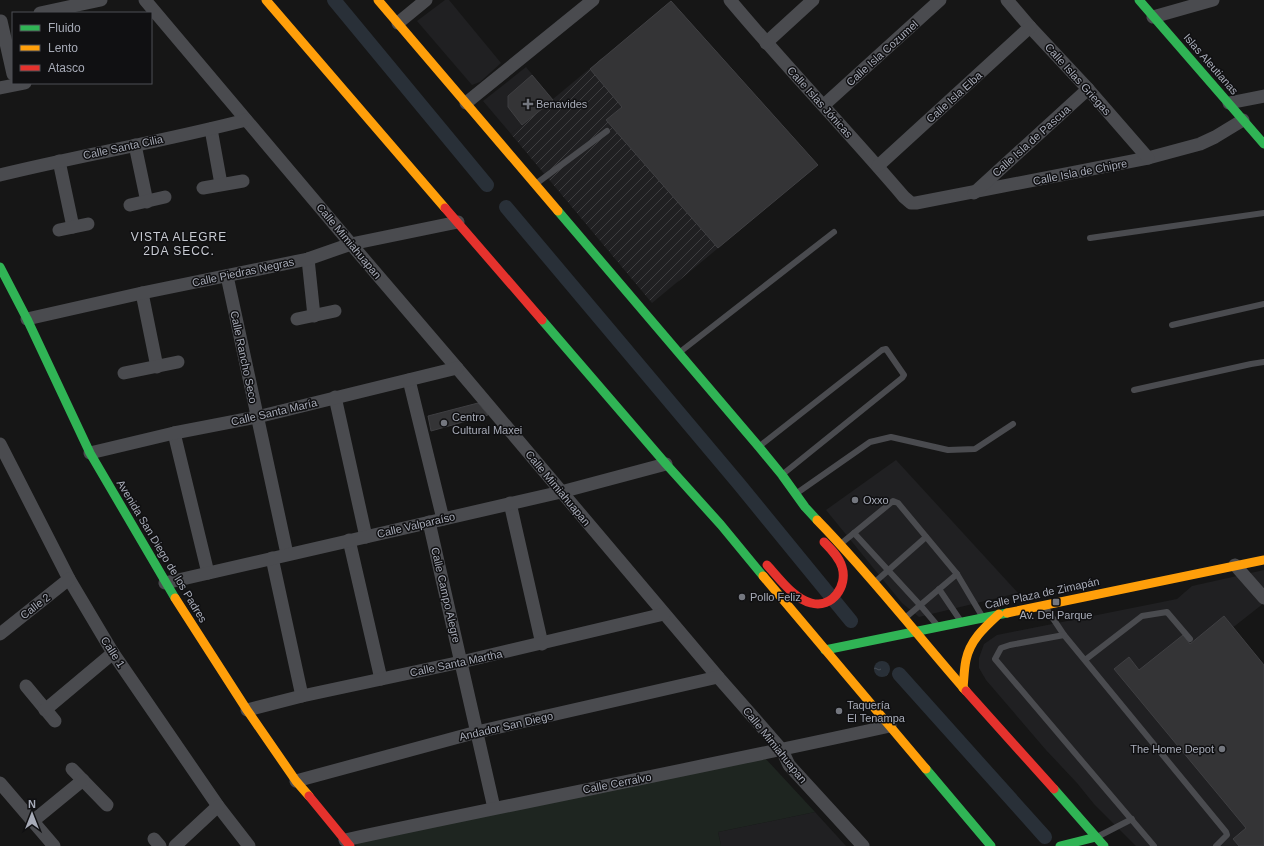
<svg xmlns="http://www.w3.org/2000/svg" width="1264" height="846" font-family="Helvetica,sans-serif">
<defs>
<pattern id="industrial-furrows" width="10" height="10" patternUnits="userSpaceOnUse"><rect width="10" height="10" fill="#202022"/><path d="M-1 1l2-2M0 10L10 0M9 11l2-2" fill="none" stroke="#3e3e40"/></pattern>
<pattern id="water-ripples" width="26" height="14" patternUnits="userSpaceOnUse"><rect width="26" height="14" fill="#293038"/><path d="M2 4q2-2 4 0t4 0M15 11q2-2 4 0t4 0" fill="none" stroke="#454b53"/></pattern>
</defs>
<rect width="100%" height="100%" fill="#161616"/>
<!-- built -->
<g fill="#202022">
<path d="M445,0H449L501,63L480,82L472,85L417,21Z"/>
<path d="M526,67L553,100L511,134L483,101Z"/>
<path d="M896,460L1018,593L919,617L902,603L826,510Z"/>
<path d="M1264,570V603L1231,629L1264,846H1136L1094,804L1077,783L1046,750L986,680L979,668V658L984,644L997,635L1177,599L1192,586Z"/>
<path d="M815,812L846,846H721L718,832Z"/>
</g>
<!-- industrial -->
<path fill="url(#industrial-furrows)" d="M671,1L818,165L652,303L511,134Z"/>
<!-- pitch -->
<path fill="#1e2520" d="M765,758L815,812L718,832L721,846H357L354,843Z"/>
<!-- water -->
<circle fill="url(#water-ripples)" cx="882" cy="669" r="8"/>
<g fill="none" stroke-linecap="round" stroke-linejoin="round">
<!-- canal -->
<g stroke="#293038" stroke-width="14">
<path d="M334,0L487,185"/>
<path d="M506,207L739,484L851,621"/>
<path d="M899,674L1045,837"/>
</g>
</g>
<!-- building -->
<g fill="#343436" stroke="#3f3f42">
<path d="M671,1L818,165L718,248L606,120L622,107L590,69Z"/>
<path d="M532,75L553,100L522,125L508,107V96Z"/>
<path d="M478,403L488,415L431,431L428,416Z"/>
<path d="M1224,616L1264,665V846H1239L1233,839L1246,828L1114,669L1129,657L1139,670L1183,635L1190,644Z"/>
</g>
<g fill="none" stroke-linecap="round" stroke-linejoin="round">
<!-- lane -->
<g stroke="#4a4b4f" stroke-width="6">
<path d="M537,183L607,131"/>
<path d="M1090,238L1264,213"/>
<path d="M1172,325L1264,304"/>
<path d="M680,352L834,232"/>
<path d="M1134,390L1251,364L1264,362"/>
<path d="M761,445L882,350L886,349L904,375L902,378L783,474"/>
<path d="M797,493L870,442L891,437L948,450L975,449L1013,424"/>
<path d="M854,533L920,605L937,625"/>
<path d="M843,542L893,501L898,503L957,574L982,616"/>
<path d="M875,582L926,537"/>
<path d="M939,589L960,620"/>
<path d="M1046,608L1064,635L1226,832L1227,835L1216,846"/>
<path d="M905,618L957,574"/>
<path d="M1064,635L1010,645L1001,648L995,659L1154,846"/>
<path d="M1085,660L1142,616L1167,612L1190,639"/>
<path d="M1097,837L1132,819"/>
</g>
<!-- street -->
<g stroke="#4a4b4f" stroke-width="13">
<path d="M145,0L351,244L457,368L718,677L782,750L789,765L863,846"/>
<path d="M730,0C786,67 847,130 904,197L911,203H916L1148,158L1200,144L1215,137L1243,120"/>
<path d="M1007,0L1030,27L1088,89L1148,158"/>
<path d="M40,13L101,0"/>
<path d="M1153,17L1213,0"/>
<path d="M1,21L13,74"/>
<path d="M398,23L426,0"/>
<path d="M766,43L813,0"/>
<path d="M0,88L25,83"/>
<path d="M466,103L593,0"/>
<path d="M1229,103L1264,96"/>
<path d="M824,105L940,0"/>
<path d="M211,129L221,184"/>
<path d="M135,145L147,202"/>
<path d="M59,161L73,227"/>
<path d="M878,166L1030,27"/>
<path d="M0,175C82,155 165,141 246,120"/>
<path d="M203,188L243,181"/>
<path d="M974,193L1088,89"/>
<path d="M130,205L165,197"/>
<path d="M59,230L88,224"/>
<path d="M308,259L314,316"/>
<path d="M227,276L287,554"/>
<path d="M142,293L157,367"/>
<path d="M27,319L142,293L308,259L351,244L458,222"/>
<path d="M297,319L335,311"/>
<path d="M124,373L178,362"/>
<path d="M409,380L443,519"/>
<path d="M335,397L366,537"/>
<path d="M174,433L208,573"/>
<path d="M0,444L69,579L113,653L218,806L249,846"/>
<path d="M90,453L174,433L257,417L457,368"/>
<path d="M510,503L542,644"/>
<path d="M429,522L494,808"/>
<path d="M349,540L381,679"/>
<path d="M272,558L302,696"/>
<path d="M1235,565L1264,598"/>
<path d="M165,583L561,492L666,464"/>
<path d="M0,634L69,579"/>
<path d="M26,686L55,721"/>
<path d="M45,710L113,653"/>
<path d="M247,710L302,696L461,662L664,614"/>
<path d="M72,769L107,805"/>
<path d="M296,781L477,732L718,677"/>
<path d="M0,783L54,846"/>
<path d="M33,821L83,780"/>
<path d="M154,839L160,846"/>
<path d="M345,840C526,801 709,766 890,726"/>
<path d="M175,846L218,806"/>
</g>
<!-- fast -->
<g stroke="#30b455" stroke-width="9">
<path d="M1139,0L1264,144"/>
<path d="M558,211L759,447L782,475L805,507L817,520"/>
<path d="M0,267L27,319L90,453L175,598"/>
<path d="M542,320L666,464L721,525L763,576"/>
<path d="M825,650L1007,613"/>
<path d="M926,769L991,846"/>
<path d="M1054,789L1104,846"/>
<path d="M1060,846L1096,837"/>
</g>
<!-- slow -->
<g stroke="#ff9f0a" stroke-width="9">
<path d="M266,0L445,208"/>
<path d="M378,0L558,211"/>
<path d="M817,520C870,574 916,634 966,691"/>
<path d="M763,576L926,769"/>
<path d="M175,598L247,710L296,781L309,796"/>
<path d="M1007,613L1264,560"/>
<path d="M963,688C964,679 964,669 966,660C970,640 985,627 999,614"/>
</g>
<!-- jam -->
<g stroke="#e5322d" stroke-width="9">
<path d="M445,208L542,320"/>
<path d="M767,565C779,578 793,598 811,603C832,609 848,586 842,567C839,557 831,549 824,542"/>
<path d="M966,691L1054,789"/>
<path d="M309,796L350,846"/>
</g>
</g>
<!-- markers -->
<g fill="#74777f" stroke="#101012" stroke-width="1.5">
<path d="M526 98h4v4h4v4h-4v4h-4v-4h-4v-4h4z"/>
<circle cx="444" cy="423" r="4"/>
<circle cx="855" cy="500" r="4"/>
<circle cx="742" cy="597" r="4"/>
<rect x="1052" y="598" width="8" height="8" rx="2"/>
<circle cx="839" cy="711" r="4"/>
<circle cx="1222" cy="749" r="4"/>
</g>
<g text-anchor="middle" stroke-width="3" stroke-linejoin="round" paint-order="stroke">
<!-- street labels -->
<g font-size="11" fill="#a7abb7" stroke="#101012">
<text transform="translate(882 53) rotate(-42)" y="4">Calle Isla Cozumel</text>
<text transform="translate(1211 64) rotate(49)" y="4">Islas Aleutianas</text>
<text transform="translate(1078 79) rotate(48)" y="4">Calle Islas Griegas</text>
<text transform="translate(954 97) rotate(-42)" y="4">Calle Isla Elba</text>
<text transform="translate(820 102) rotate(48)" y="4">Calle Islas Jónicas</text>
<text transform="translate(1031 141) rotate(-42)" y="4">Calle Isla de Pascua</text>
<text transform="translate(123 147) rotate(-12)" y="4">Calle Santa Cilia</text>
<text transform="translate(1080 172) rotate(-11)" y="4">Calle Isla de Chipre</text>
<text transform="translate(349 241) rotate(50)" y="4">Calle Mimiahuapan</text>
<text transform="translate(243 272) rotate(-12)" y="4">Calle Piedras Negras</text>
<text transform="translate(244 357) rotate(78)" y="4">Calle Rancho Seco</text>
<text transform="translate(274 412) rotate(-13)" y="4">Calle Santa María</text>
<text transform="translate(558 488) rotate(50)" y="4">Calle Mimiahuapan</text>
<text transform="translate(416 525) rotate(-13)" y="4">Calle Valparaíso</text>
<text transform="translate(162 551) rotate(59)" y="4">Avenida San Diego de los Padres</text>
<text transform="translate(1042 593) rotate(-12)" y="4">Calle Plaza de Zimapán</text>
<text transform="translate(446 595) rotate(77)" y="4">Calle Campo Alegre</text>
<text transform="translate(35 606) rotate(-38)" y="4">Calle 2</text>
<text transform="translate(113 652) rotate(57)" y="4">Calle 1</text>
<text transform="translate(456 663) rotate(-12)" y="4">Calle Santa Martha</text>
<text transform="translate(506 726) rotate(-13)" y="4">Andador San Diego</text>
<text transform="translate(775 745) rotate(51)" y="4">Calle Mimiahuapan</text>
<text transform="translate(617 783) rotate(-11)" y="4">Calle Cerralvo</text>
</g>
<!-- poi labels -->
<g font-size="11" fill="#a7abb7" stroke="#101012" text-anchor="start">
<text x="536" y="108">Benavides</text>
<text x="452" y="421">Centro<tspan x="452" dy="13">Cultural Maxei</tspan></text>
<text x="863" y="504">Oxxo</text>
<text x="750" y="601">Pollo Feliz</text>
<text x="1056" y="619" text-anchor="middle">Av. Del Parque</text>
<text x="847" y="709">Taquería<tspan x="847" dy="13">El Tenampa</tspan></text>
<text x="1214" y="753" text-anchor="end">The Home Depot</text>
</g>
<!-- neighbourhood labels -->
<g font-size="12" letter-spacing="1" fill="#c8cbd3" stroke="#101012">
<text x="179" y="241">VISTA ALEGRE<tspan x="179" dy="14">2DA SECC.</tspan></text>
</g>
</g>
<!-- legend -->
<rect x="12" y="12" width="140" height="72" fill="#101012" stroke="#4c4e54"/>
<rect x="20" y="25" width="20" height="6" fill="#30b455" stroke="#4c4e54"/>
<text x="48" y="32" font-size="12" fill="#a7abb7">Fluido</text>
<rect x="20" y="45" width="20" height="6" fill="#ff9f0a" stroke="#4c4e54"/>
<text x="48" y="52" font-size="12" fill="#a7abb7">Lento</text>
<rect x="20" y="65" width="20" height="6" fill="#e5322d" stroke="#4c4e54"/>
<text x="48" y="72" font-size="12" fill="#a7abb7">Atasco</text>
<!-- north arrow -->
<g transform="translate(32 814)" stroke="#101012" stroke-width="3" paint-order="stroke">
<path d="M0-3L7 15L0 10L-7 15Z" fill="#a7abb7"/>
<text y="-6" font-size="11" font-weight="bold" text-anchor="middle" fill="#a7abb7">N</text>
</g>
</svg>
